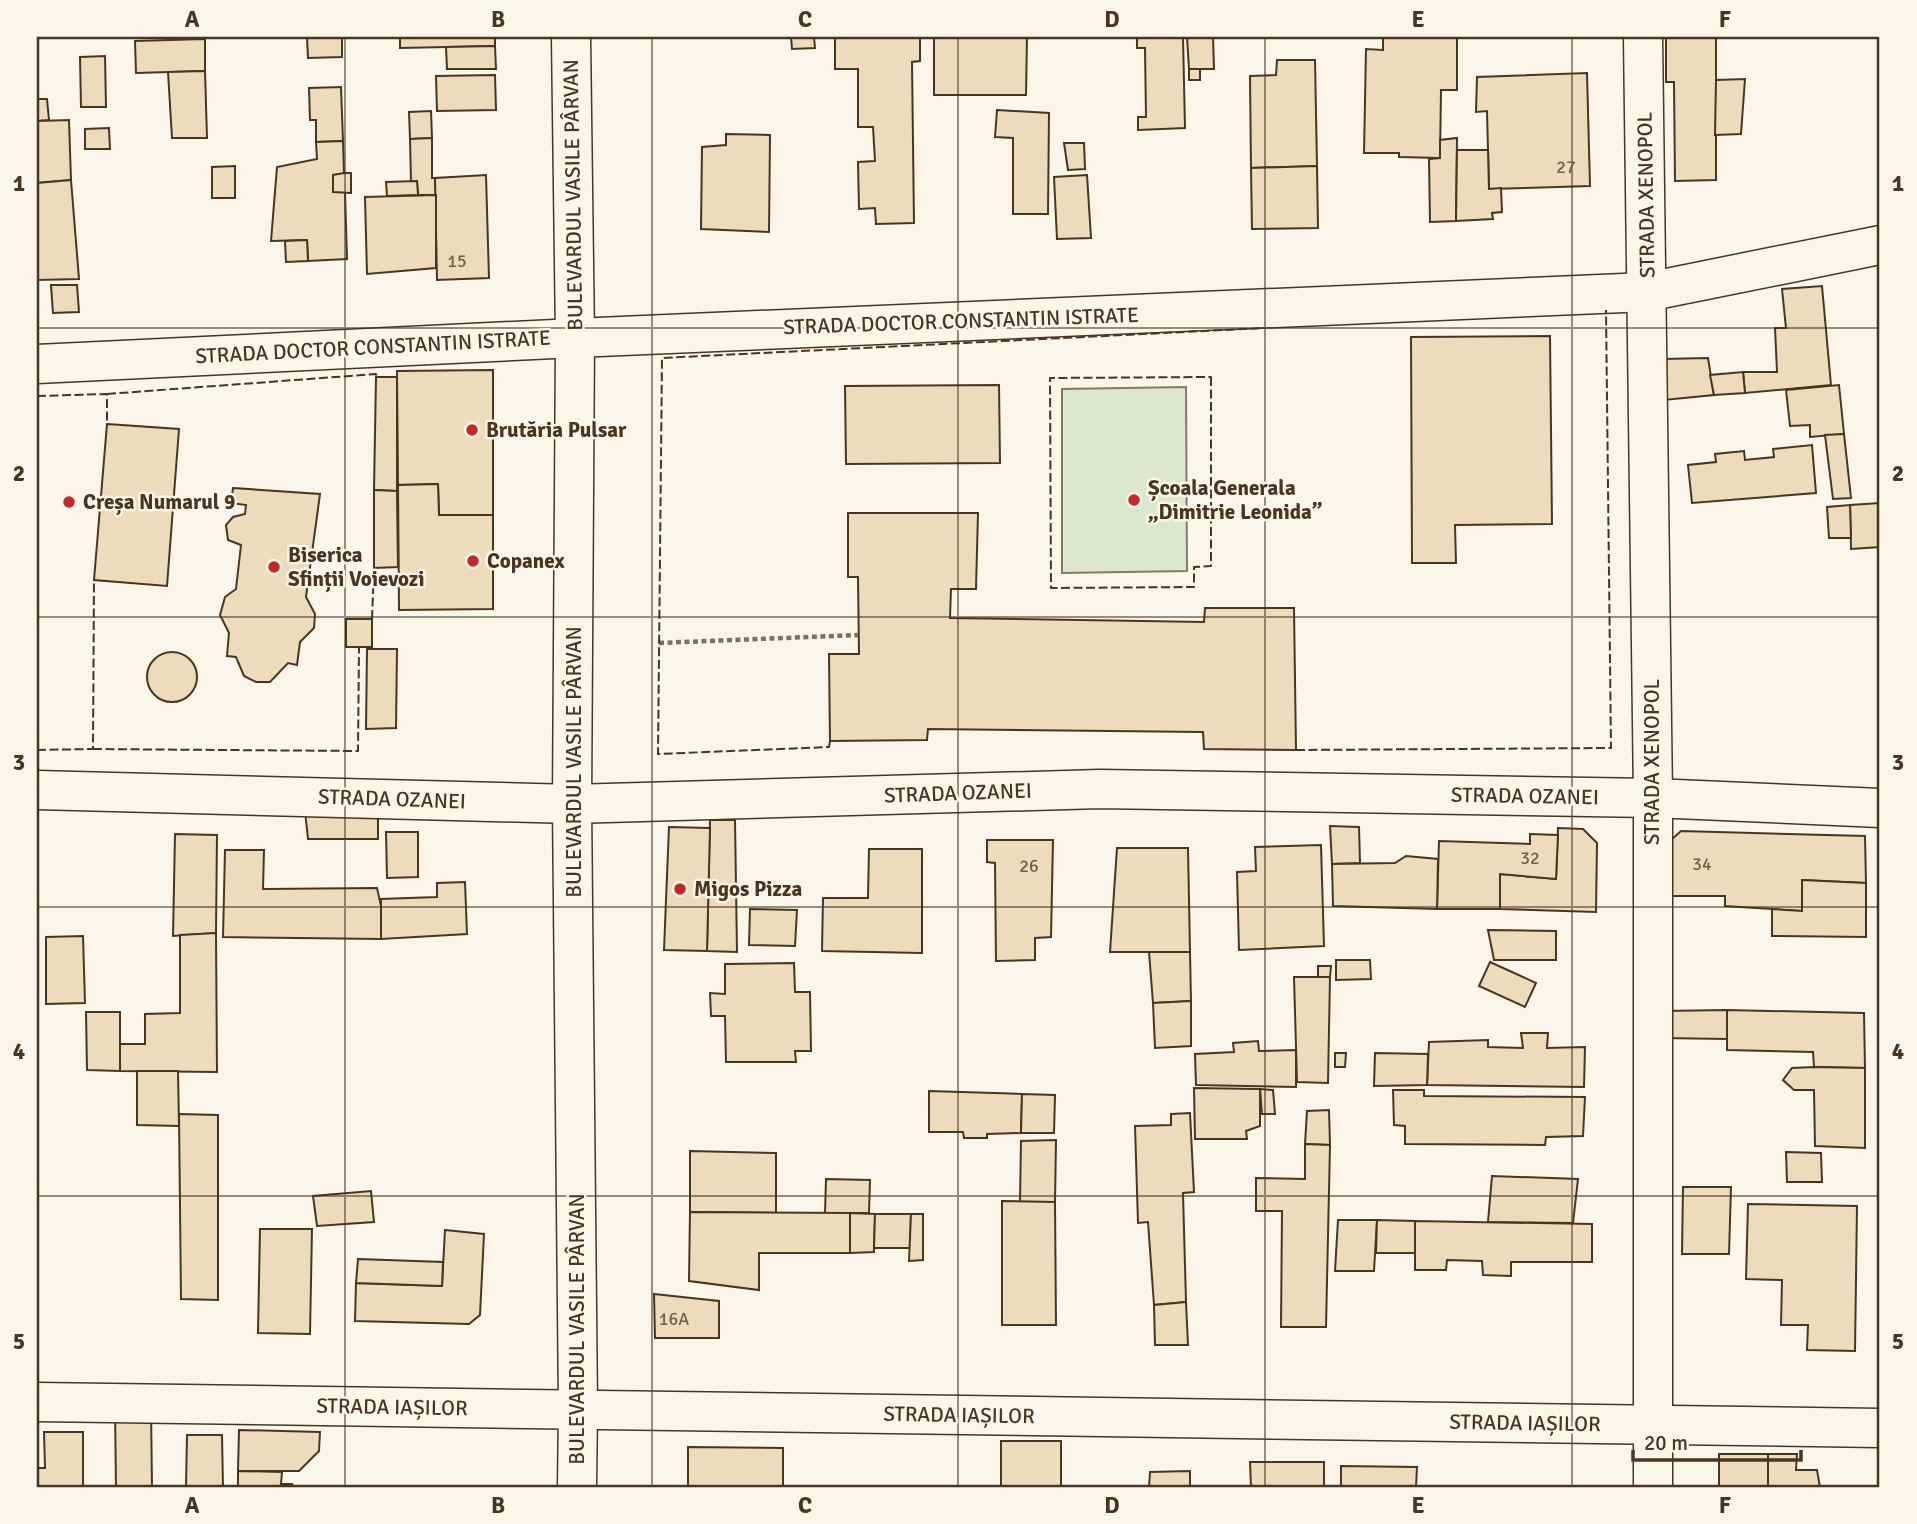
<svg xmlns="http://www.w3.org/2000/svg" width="1917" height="1524" font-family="Signika,sans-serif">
<rect width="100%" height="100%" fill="#fbf6e9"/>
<!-- green -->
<path fill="#dce7d0" stroke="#887966" stroke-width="2" d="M1186,387L1187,571L1062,573V389Z"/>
<!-- building -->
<g fill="#ecdcbc" stroke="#4a3520" stroke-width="2">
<path d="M307,37H342V57L308,58Z"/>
<path d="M400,37H495V46L400,48Z"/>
<path d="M791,37H814L815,48L792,49Z"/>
<path d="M835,37H920V61L912,62L914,223L876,224L875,208L859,209L858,162L875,161L873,127H858V69H835Z"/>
<path d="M934,37H1027L1026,95H934Z"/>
<path d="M1137,37H1183L1185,128L1138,130V117H1146L1145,48H1137Z"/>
<path d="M1187,37H1213L1214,69H1189Z"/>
<path d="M1383,37H1457V90H1441L1440,158L1399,157V153H1364L1366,49L1383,50Z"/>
<path d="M1666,37H1716V180L1675,181L1674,82H1666Z"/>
<path d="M205,39V71L136,73L135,41Z"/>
<path d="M495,46L496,69H447L446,47Z"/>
<path d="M105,56L106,107H81L80,57Z"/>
<path d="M1277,60H1315L1317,166L1251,168L1250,76L1276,75Z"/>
<rect x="1189" y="69" width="11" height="11"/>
<path d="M205,71L207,138H172L168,72Z"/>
<path d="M1587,73L1590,186L1489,189L1487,111L1476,112L1477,77Z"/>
<path d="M495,75L496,110L437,111L436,76Z"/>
<path d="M1745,79L1741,134L1715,135L1716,80Z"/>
<path d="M341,87L343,141L316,142V120H310L309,88Z"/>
<path d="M37,99H47L49,120L37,121Z"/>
<path d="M997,110L1049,113L1048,214H1013V138L995,137Z"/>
<path d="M431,111L432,138L410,139L409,112Z"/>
<path d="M69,120L71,180L37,183V121Z"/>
<path d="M109,128L110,149H85V129Z"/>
<path d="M726,134L770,135L769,232L701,229L702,147L726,145Z"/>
<path d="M432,138V178H435L436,195H418L417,181L411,182L410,139Z"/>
<path d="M1457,138L1456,221L1430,222L1429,159L1440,158V140Z"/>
<path d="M343,141L344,174L333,175V192H345L347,259L308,261L307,240L271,241L277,167L317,159L316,142Z"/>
<path d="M1064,143H1084L1085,169L1068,170Z"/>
<path d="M1457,150H1488L1489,189L1501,188L1502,212L1492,213L1493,219L1456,221Z"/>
<path d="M235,166V198H212V167Z"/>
<path d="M1317,166L1318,228L1252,229L1251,168Z"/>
<path d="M344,173H351V193L333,192V175Z"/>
<path d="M486,175L489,278L437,280L435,178Z"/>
<path d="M1087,175L1091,238L1057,239L1054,177Z"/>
<path d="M71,180L79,279L37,280V183Z"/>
<path d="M417,181L418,195L387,196L386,182Z"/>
<path d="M436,195V268L367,274L365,197Z"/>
<path d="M307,240L308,261L286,262L285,241Z"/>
<path d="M51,285H77L79,312L53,313Z"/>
<path d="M1822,286L1831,385L1745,393L1743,372H1777L1775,328H1786L1782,289Z"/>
<path d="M1550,336L1552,524L1455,525L1456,563H1412L1411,337Z"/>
<path d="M1708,358L1714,395L1664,400L1663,359Z"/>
<path d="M493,370V515H439L438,484L398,485L397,371Z"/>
<path d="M1743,372L1745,393L1714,395L1710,375Z"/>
<path d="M376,377H397V491L374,490Z"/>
<path d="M999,385L1000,463L846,464L845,386Z"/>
<path d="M1839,385L1844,434L1810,437V425L1790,426L1786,390Z"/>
<path d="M107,424L179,429L167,586L94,580Z"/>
<path d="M1844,434L1851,498L1833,499L1825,435Z"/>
<path d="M1812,445L1816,493L1692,503L1688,465L1716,462L1715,454L1744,451L1745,460L1774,457L1773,449Z"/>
<path d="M438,484L439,515H493V609L399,610L398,485Z"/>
<path d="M233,488L320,494L306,597L315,614L314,628L300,642L297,665L288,663L270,682H256L244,676L236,657L227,656L229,633L220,615L225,597L236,589L241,545L228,540L226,525L233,517L245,514L246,505L231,503Z"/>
<path d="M374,490L397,491L398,567L374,568Z"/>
<path d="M1880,503V547L1851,549L1850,505Z"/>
<path d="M1850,505L1851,538H1829L1827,507Z"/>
<path d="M848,513H978L976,589H951L950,618L1204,622L1205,608H1294L1296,750L1204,749L1203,732L928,729L927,740L830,741L829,654H859L858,577H848Z"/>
<rect x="346" y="619" width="26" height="28"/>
<path d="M367,649H397L396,728L366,729Z"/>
<circle cx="172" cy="677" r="25"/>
<path d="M305,811H378V839H308Z"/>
<path d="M710,820H735L737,952L707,951Z"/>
<path d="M1330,826L1359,827L1360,863L1332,864Z"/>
<path d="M669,827L710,828L707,951L664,950Z"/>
<path d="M1558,828L1583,829L1597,843L1596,912L1500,909V874L1556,879Z"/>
<path d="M1681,831L1865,836L1866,883L1802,880V911L1725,906V896H1661V849Z"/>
<path d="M386,832H418V877L387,878Z"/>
<path d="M175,834L217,835L216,933L173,936Z"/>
<path d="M1530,834L1558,835L1556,879L1500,874V909H1437L1439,841L1530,844Z"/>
<path d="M987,840H1053L1051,937L1035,938V960L996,961L995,863L987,862Z"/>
<path d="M1321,845L1324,946L1239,950L1237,872L1256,871L1255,847Z"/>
<path d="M1117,848H1188L1190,952H1110Z"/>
<path d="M869,849H922V953L822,951L823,898H868Z"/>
<path d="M225,850H264L263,889L377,888L381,906V939L223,937Z"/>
<path d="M1406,856L1438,859L1437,909L1333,906L1332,864L1395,863Z"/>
<path d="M1802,880L1866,883V937L1772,936V909L1802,911Z"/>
<path d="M465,882L467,934L381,939V899L437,897V883Z"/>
<path d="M750,909L797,910L795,946L749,945Z"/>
<path d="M1488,930L1556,931V960H1494Z"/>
<path d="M216,933L217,1072L120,1071V1044H145V1014L180,1013V935Z"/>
<path d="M83,936L85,1003L46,1004V937Z"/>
<path d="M1149,952H1190L1191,1001L1153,1003Z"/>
<path d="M1336,960H1370L1371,979L1336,980Z"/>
<path d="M1490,962L1536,983L1525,1007L1479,986Z"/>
<path d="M794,963L795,992H810L811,1051H795L796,1062H726L725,1016H711L710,993L725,994V964Z"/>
<path d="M1318,966H1331L1330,977H1318Z"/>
<path d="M1294,977H1330L1328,1083L1297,1082Z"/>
<path d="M1191,1001V1046L1155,1048L1153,1003Z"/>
<path d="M1727,1010L1864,1013L1865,1068L1814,1067L1813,1052L1727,1050Z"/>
<path d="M1727,1010V1039L1662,1038L1661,1011Z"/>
<path d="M86,1012H120V1071L87,1070Z"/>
<path d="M1521,1033H1548L1547,1048L1585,1047L1584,1087L1427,1085L1429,1042L1488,1040V1047L1523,1048Z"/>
<path d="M1258,1041L1259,1051L1296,1050V1087L1196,1085L1195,1054L1234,1052L1233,1043Z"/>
<path d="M1335,1053H1346L1345,1067H1335Z"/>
<path d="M1375,1053L1428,1054L1427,1085L1374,1086Z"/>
<path d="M1814,1067L1865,1068V1148L1815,1146L1814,1090H1794L1783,1080L1792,1068Z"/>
<path d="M137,1071H178L179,1126L137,1125Z"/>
<path d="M1194,1088L1260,1089V1126L1246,1131L1247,1139H1195Z"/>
<path d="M1260,1089L1273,1090L1275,1114H1262Z"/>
<path d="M1393,1090H1424V1096L1585,1097L1583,1136L1546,1137L1545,1145L1405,1144V1126L1394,1125Z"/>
<path d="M929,1091L1022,1094L1021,1133L987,1134V1138H964L963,1132H929Z"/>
<path d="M1022,1094L1055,1095L1054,1133H1021Z"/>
<path d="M1329,1110L1330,1145L1305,1144L1307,1111Z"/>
<path d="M1190,1113L1194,1192L1183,1193L1186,1302L1154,1305L1148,1222L1138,1223L1135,1126L1171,1125V1114Z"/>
<path d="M179,1114L218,1115V1300L181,1299Z"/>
<path d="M1056,1140L1055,1202H1020L1021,1141Z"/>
<path d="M1305,1144L1330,1145L1326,1327H1281L1282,1211H1256V1178L1305,1179Z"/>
<path d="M690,1151L776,1153V1213L690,1212Z"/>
<path d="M1786,1152L1821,1153L1822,1182H1787Z"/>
<path d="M1492,1176L1578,1179L1573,1223L1488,1222Z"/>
<path d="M826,1179L870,1180L869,1213H825Z"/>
<path d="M1683,1187H1731L1729,1254H1682Z"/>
<path d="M371,1191L374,1222L317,1226L313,1196Z"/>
<path d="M1002,1201L1055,1202L1056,1325H1002Z"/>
<path d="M1748,1204L1857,1206L1855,1351L1807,1350L1808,1325H1781L1782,1280L1746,1279Z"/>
<path d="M690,1212L850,1213V1253H759V1290L689,1281Z"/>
<path d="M850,1213L875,1214L874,1252L850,1253Z"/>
<path d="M875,1214H911L910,1248H874Z"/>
<path d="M911,1214H923V1260L909,1261Z"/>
<path d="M1338,1220H1377L1374,1271H1335Z"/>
<path d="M1377,1220L1415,1221V1253H1376Z"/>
<path d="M1415,1221L1592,1224V1262H1511V1276L1483,1275L1482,1261L1447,1260L1446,1270H1415Z"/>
<path d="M260,1229H312L310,1334L258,1333Z"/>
<path d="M445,1230L484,1234L480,1315L469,1324L355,1321L356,1283L442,1286Z"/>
<path d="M358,1259L443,1262L442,1286L356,1283Z"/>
<path d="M654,1294L719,1301V1338H655Z"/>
<path d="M1186,1302L1188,1345H1155L1154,1305Z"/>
<path d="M115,1407H151L152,1487H116Z"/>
<path d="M239,1430L320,1432L319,1451L299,1471H238Z"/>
<path d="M44,1432H83V1487H37V1468H45Z"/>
<path d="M187,1435H222L223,1487H186Z"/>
<rect x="1001" y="1441" width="60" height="46"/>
<path d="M688,1447L783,1448V1487H688Z"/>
<rect x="1719" y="1454" width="49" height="33"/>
<path d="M1768,1454H1797L1796,1470H1817L1820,1487H1768Z"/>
<path d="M1250,1462H1324V1487H1251Z"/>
<path d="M1341,1466L1417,1467L1416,1487H1341Z"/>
<path d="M238,1471L282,1472L281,1484H292L294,1487H238Z"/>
<path d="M1190,1471V1487H1149L1150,1472Z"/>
</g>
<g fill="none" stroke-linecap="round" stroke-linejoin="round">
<defs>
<g id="minor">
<path d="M1643,37L1653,798V1487"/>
<path d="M37,364L575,338L1647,292L1880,245"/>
<path d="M37,790L572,804L1100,789L1653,798L1880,808"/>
<path d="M37,1402L1880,1428"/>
</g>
<path id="tertiary" d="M571,37L575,338L572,804L578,1409L577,1487"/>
</defs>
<!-- minor casing -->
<use href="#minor" stroke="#4a3520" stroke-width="41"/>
<!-- tertiary casing -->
<use href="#tertiary" stroke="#4a3520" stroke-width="41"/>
<!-- path -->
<path stroke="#7f6f5c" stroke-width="4.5" stroke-dasharray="5 3.5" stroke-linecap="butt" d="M659,643L858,635"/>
<!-- minor -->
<use href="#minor" stroke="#fbf6e9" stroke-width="38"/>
<!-- tertiary -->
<use href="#tertiary" stroke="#fbf6e9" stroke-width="38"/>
<!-- fence -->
<g stroke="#4a3520" stroke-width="2" stroke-dasharray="9 3.5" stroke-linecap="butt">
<path d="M1211,377V566L1194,567V587L1051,588L1050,378Z"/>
<path d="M107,394L376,374L377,377"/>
<path d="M37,396L107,394V424"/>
<path d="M372,619L374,568"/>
<path d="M830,741L829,747L658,754L662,358L1264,328"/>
<path d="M93,749L358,751L359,647"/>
<path d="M37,750L93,749L94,580"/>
<path d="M1296,750L1611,748L1606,310"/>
</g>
</g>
<!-- grid -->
<path fill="none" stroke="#4a3520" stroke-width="2" stroke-opacity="0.55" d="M345,37V1487M652,37V1487M958,37V1487M1265,37V1487M1572,37V1487M37,328H1880M37,617H1880M37,907H1880M37,1196H1880"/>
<!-- markers -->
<g fill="#c62828" stroke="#fbf6e9" stroke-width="2.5">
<circle cx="472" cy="430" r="7"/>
<circle cx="1134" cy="500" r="7"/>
<circle cx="69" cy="502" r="7"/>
<circle cx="473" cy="561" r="7"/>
<circle cx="274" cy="567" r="7"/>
<circle cx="680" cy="889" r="7"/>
</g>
<g text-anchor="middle" stroke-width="5" stroke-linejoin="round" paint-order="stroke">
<!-- number labels -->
<g font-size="18" fill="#725f47">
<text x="1566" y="173">27</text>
<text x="457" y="267">15</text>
<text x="1530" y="864">32</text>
<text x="1702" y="870">34</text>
<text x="1029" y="872">26</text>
<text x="674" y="1325">16A</text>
</g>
<!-- street labels -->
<g font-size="21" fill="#4a3520" stroke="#fbf6e9">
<text transform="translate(573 195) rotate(-91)" y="7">BULEVARDUL VASILE PÂRVAN</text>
<text transform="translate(1646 195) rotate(-91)" y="7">STRADA XENOPOL</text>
<text transform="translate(961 321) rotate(-2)" y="7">STRADA DOCTOR CONSTANTIN ISTRATE</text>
<text transform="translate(373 347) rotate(-3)" y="7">STRADA DOCTOR CONSTANTIN ISTRATE</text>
<text transform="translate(574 762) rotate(-90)" y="7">BULEVARDUL VASILE PÂRVAN</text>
<text transform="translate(1652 762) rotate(-90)" y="7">STRADA XENOPOL</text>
<text transform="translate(958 793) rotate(-2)" y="7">STRADA OZANEI</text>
<text transform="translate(1525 796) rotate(1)" y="7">STRADA OZANEI</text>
<text transform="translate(392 799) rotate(2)" y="7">STRADA OZANEI</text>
<text transform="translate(577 1329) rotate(-90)" y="7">BULEVARDUL VASILE PÂRVAN</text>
<text transform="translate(392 1407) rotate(1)" y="7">STRADA IAȘILOR</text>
<text transform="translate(959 1415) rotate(1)" y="7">STRADA IAȘILOR</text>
<text transform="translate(1525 1423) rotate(1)" y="7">STRADA IAȘILOR</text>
</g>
<!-- poi labels -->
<g font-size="21" font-weight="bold" fill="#4a3520" stroke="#fbf6e9" text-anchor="start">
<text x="486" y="437">Brutăria Pulsar</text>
<text x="1148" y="495">Școala Generala<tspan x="1148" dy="24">„Dimitrie Leonida”</tspan></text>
<text x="83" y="509">Creșa Numarul 9</text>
<text x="288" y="562">Biserica<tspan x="288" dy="24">Sfinții Voievozi</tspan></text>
<text x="487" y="568">Copanex</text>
<text x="694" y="896">Migos Pizza</text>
</g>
</g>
<!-- border -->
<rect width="1917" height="1524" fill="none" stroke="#fbf6e9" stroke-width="77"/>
<!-- scale -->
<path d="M1633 1450v10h168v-10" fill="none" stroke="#4a3520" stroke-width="3.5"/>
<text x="1644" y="1450" font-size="21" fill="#4a3520" stroke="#fbf6e9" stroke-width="5" paint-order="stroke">20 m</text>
<rect x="38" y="38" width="1840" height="1448" fill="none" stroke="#4a3520" stroke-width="2.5"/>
<g font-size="23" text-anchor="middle" font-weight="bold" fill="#4a3520">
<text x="192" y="27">A</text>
<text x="498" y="27">B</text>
<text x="805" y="27">C</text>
<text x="1112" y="27">D</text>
<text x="1418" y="27">E</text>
<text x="1725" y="27">F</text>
<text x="19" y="191">1</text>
<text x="1898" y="191">1</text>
<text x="19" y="481">2</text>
<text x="1898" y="481">2</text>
<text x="19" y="770">3</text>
<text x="1898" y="770">3</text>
<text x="19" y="1059">4</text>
<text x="1898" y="1059">4</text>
<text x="19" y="1349">5</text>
<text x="1898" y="1349">5</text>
<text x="192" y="1513">A</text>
<text x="498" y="1513">B</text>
<text x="805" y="1513">C</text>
<text x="1112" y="1513">D</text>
<text x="1418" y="1513">E</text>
<text x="1725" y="1513">F</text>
</g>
</svg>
